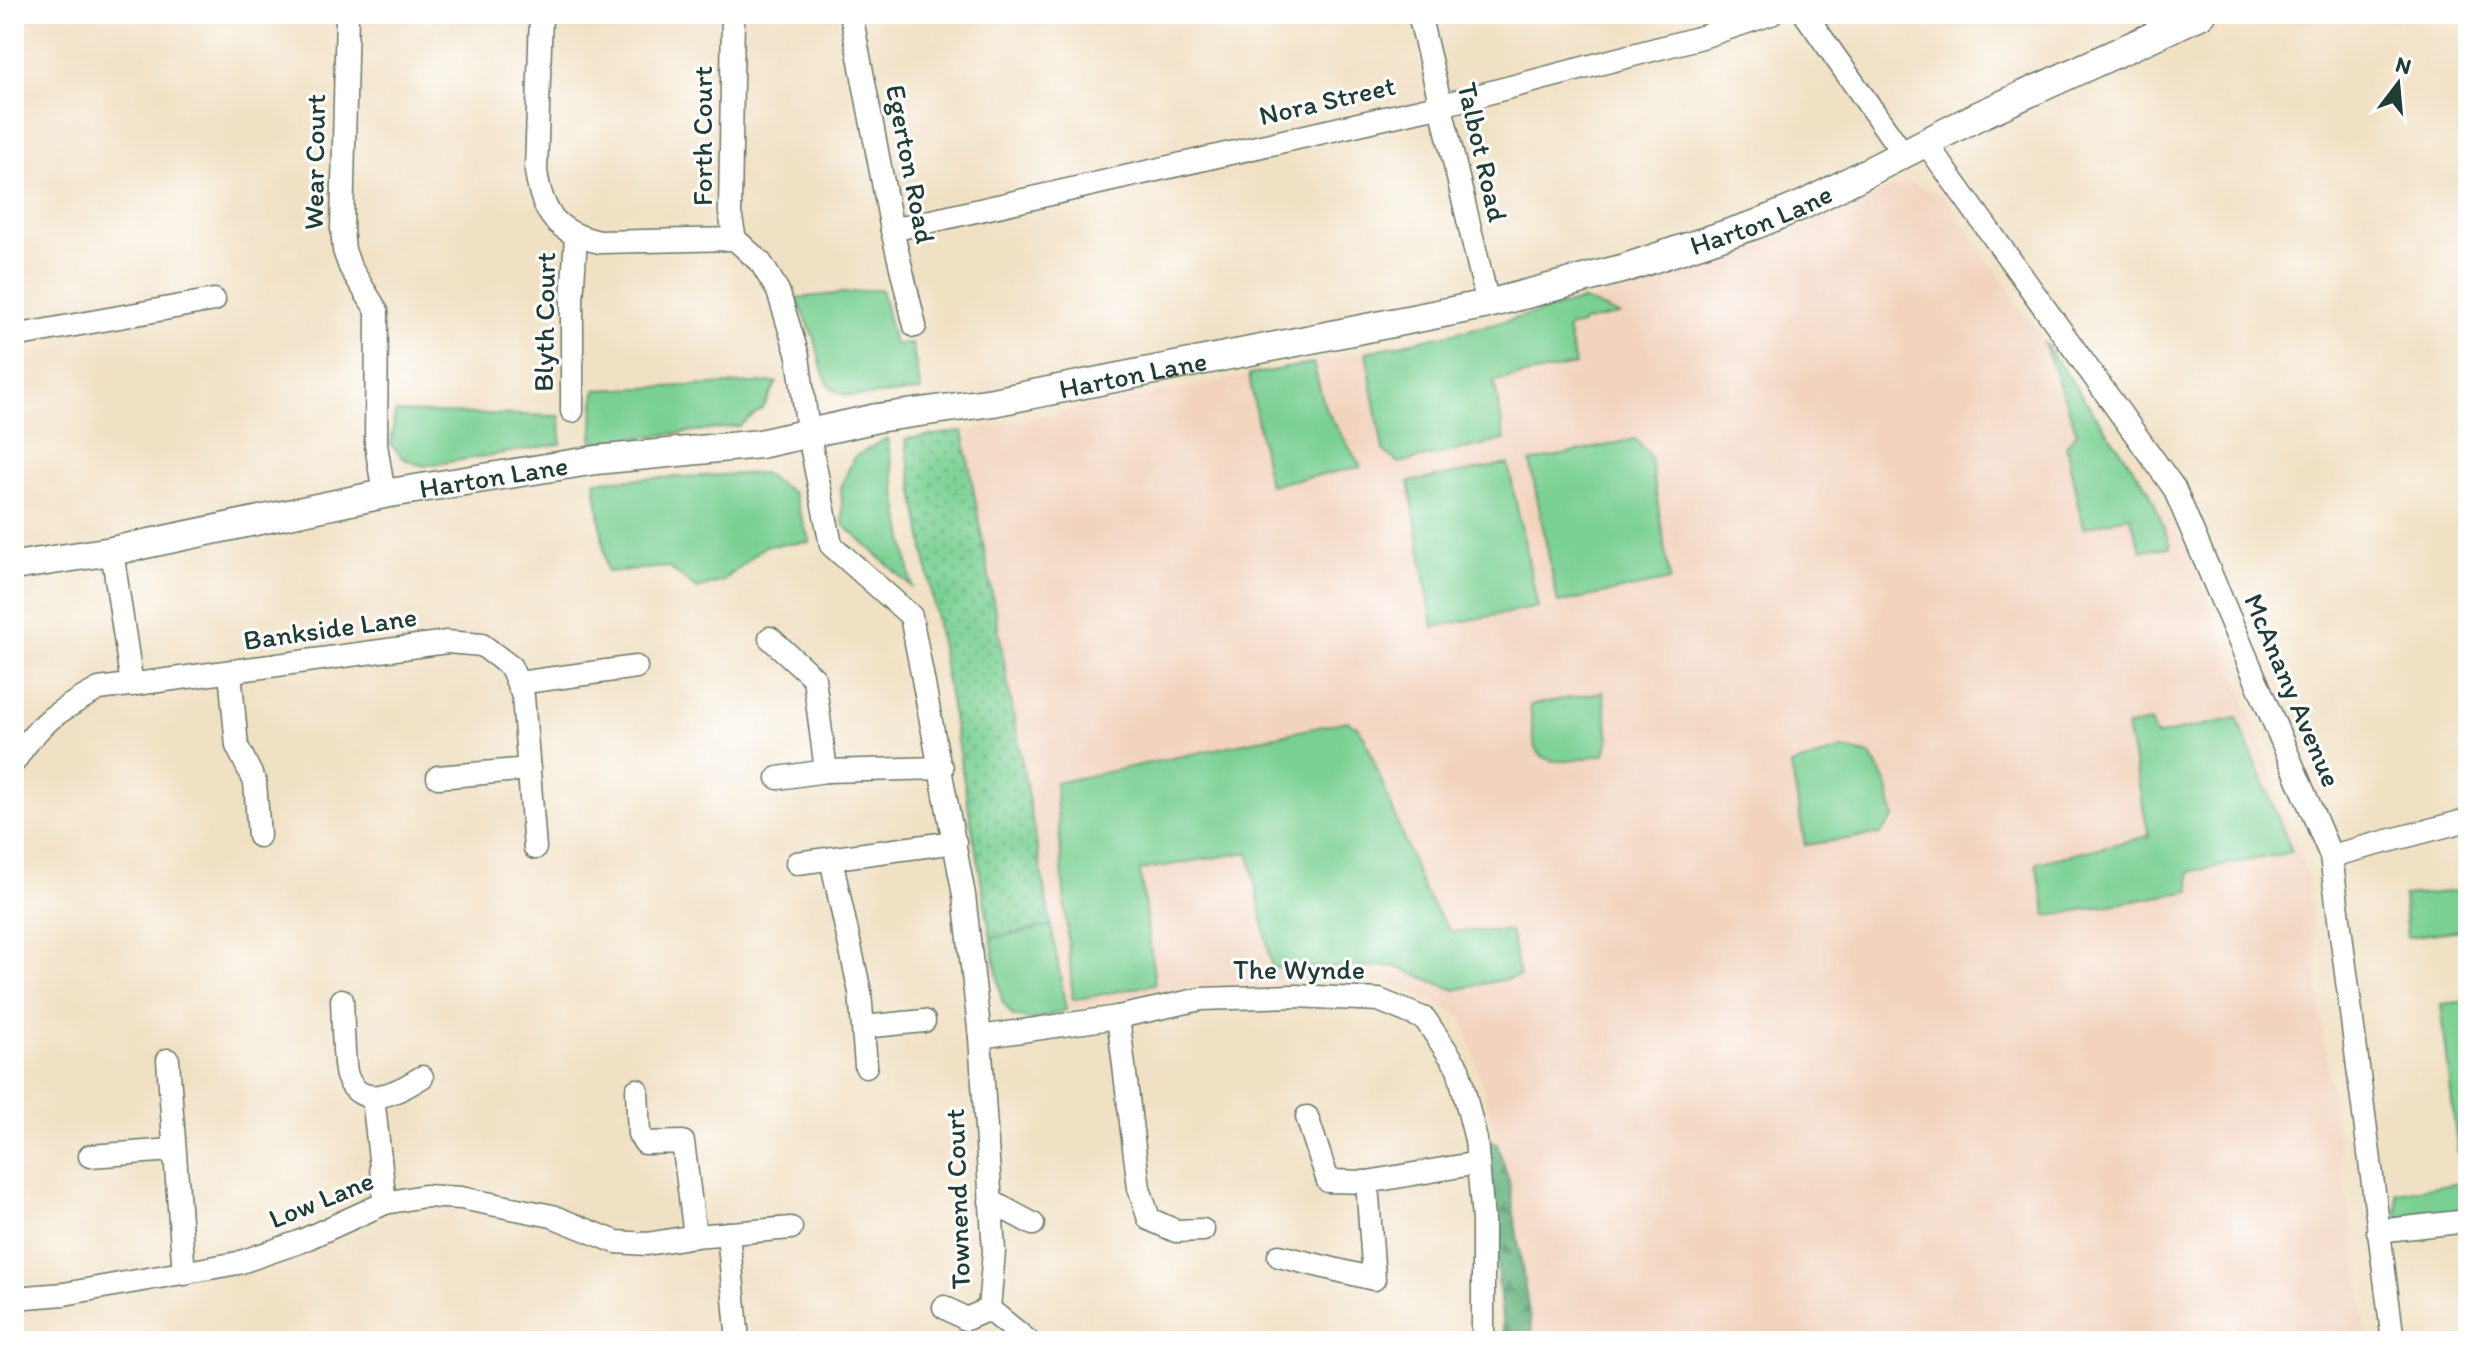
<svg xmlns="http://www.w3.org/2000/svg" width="2482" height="1355" font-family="Itim,sans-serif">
<defs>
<pattern id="forest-firs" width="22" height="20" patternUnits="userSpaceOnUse" patternTransform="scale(2)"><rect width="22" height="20" fill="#63b27d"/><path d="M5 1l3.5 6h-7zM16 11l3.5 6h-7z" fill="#519267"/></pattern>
<pattern id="garden-dots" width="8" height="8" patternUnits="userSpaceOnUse" patternTransform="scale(2)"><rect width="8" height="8" fill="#7ad093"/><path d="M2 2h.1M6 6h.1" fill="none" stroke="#63aa79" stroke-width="1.8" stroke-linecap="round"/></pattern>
</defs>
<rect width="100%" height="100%" fill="#fff"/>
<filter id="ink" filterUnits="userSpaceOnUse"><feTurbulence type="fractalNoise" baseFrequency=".0125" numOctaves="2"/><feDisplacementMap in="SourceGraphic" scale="16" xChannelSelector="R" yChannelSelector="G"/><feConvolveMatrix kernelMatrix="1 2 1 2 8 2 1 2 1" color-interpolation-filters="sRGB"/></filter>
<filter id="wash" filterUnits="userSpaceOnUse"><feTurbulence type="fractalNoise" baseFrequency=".006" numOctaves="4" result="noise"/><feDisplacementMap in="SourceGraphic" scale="32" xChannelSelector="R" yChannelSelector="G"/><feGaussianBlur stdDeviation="1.8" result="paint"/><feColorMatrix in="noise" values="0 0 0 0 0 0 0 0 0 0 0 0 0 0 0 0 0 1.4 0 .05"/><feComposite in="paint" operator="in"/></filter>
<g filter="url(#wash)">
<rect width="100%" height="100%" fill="#f1e1c4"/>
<!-- built -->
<path fill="#f2d4be" d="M1905,182L1944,194L2081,396L2189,545L2308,876L2321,1017L2368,1341H1533L1509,1181L1463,1017L1399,985L1299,979L1195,986L1066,1010L963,431L1313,363L1490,325L1654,283L1784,236Z"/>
<!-- green -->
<g fill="#7ad093" stroke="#4c8664" stroke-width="2">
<path d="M881,289L894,344H912L921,391C902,392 857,400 840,393C821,385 821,360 816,344C811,328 803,313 796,298Z"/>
<path d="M1584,300L1619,315L1582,322V325L1567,328L1575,365L1494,381L1505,440L1398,463L1383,450L1366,352L1490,325Z"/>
<path d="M2043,341L2149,490L2171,547L2141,551L2130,516L2083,528L2066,446L2077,432Z"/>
<path d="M1313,363L1325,408L1361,467L1269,485L1249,375Z"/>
<path d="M777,382L763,408L739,426L592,443L595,390Z"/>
<path d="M395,412L560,416L561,444L423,466L404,459L391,445Z"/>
<path d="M887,438L912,587L843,524L841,487L854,457Z"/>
<path d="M1635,439L1650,456L1670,580L1558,603L1530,462Z"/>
<path d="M1508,464L1538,607L1433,627L1409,482Z"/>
<path d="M763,473L793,493L810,542L765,546L723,581L697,589L668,567L607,572L595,481Z"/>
<path d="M1603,692L1609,739L1605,754C1586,757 1550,771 1537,750C1531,739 1532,718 1530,705Z"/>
<path d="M2237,718L2292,852L2189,872L2191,891L2047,916L2036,863L2149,836L2127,727L2150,722L2156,736Z"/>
<path d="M1347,721L1357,726L1365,738L1424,892L1450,931H1510L1520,976L1455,990L1394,966L1272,968L1249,852L1140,870L1155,984L1073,1000L1055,783Z"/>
<path d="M1843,749L1871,755L1887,784L1894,818L1880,834L1805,845L1791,765Z"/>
<path d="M2468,890V929L2407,937L2403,896Z"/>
<path d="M1051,926L1066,1010L1033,1020L1013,1016L1002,1001L991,938Z"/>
<path d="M2468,1001V1209L2398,1218L2396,1193L2461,1182L2441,1004Z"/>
</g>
<!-- forest -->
<path fill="url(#forest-firs)" stroke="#417858" stroke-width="2" d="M1485,1135L1497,1144L1509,1181L1533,1341H1504Z"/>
<!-- garden -->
<path fill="url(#garden-dots)" stroke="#4c8664" stroke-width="2" d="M963,431L1051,926L991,938L905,439Z"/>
</g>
<g filter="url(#ink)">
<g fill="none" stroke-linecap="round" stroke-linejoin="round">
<defs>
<g id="minor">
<path d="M347,14L342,229L344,250L350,267L377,311L376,445L384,494"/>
<path d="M541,14L536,171C542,214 557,233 600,242L735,239"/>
<path d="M733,14L730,213L735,239L761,263L778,291L798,356L808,431L831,545L911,616L964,895L980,1037L994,1251L989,1309L1028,1341"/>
<path d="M851,14L892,230L915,326"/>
<path d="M1419,14L1488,304"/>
<path d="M1805,14L1904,155"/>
<path d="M1926,143L2174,488L2331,856L2393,1341"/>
<path d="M892,230L1442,105L1702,37L1771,14"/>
<path d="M14,336L214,300"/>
<path d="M572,411V300L576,236"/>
<path d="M112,551L132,685"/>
<path d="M770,638L814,678L826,771"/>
<path d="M230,672L237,746L255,782L259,836"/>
<path d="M518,683L636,667"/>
<path d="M14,762C38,723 59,710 99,689L447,642L482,645L511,667L523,696L535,848"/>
<path d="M438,777L529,769"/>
<path d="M778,778L826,771L942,768"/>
<path d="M2331,856L2468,820"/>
<path d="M831,859L860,992L866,1066"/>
<path d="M797,863L955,842"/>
<path d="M342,1000C343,1016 343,1064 347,1076C361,1113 400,1091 422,1077"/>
<path d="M1118,1017L1139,1188L1149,1219L1176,1231L1203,1230"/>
<path d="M863,1027L924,1021"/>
<path d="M980,1037L1118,1017L1201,999L1295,996L1379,1000L1425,1019L1458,1068L1476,1140L1483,1220V1341"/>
<path d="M168,1060L184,1274"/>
<path d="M637,1090L639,1134L645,1143L683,1142L695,1236"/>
<path d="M373,1097L385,1203"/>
<path d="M1307,1117L1328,1181L1367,1182L1478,1163"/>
<path d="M90,1156L173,1150"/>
<path d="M990,1201L1033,1224"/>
<path d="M2378,1231L2468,1221"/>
<path d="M728,1233L738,1341"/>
<path d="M1279,1256L1374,1279L1367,1182"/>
<path d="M14,1298L64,1294L238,1263L299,1242L385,1203L424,1196L461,1198L552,1216L616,1242L647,1244L695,1236L791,1228"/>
<path d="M944,1307L966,1319L989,1309"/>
</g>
<g id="tertiary">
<path id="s1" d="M14,566L112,551L384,494L596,460L760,444L877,418L993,402L1488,304L1625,268L1757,224L1803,205L1978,116L2202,14"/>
</g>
</defs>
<!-- minor casing -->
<use href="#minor" stroke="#687666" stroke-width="25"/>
<!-- tertiary casing -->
<use href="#tertiary" stroke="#687666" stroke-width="31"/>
<!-- minor -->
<use href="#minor" stroke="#fff" stroke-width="22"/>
<!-- tertiary -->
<use href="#tertiary" stroke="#fff" stroke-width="28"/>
</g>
</g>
<g text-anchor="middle" stroke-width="6" stroke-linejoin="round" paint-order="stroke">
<!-- street labels -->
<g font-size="28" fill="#1f3d34" stroke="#fff">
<text transform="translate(1327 100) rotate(-13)" y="10">Nora Street</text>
<text transform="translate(702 136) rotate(-90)" y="10">Forth Court</text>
<text transform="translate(1483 152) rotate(77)" y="10">Talbot Road</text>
<text transform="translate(314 162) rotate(-89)" y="10">Wear Court</text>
<text transform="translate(911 164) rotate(79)" y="10">Egerton Road</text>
<text dy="10" stroke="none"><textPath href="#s1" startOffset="1784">Harton Lane</textPath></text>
<text transform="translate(544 322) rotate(-89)" y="10">Blyth Court</text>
<text dy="10" stroke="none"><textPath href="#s1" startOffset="1136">Harton Lane</textPath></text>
<text dy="10" stroke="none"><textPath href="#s1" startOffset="488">Harton Lane</textPath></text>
<text transform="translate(330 628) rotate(-8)" y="10">Bankside Lane</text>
<text transform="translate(2293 690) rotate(67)" y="10">McAnany Avenue</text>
<text x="1299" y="979">The Wynde</text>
<text transform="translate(321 1199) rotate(-22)" y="10">Low Lane</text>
<text transform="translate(957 1199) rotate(-92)" y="10">Townend Court</text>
</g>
</g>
<!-- margin -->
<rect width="2482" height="1355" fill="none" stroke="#fff" stroke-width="48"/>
<!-- north arrow -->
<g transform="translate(2398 84) rotate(16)" stroke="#ffffff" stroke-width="6" paint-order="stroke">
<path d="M0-6L14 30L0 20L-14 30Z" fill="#1f3d34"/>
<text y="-12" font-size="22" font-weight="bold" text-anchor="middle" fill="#1f3d34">N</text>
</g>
</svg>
